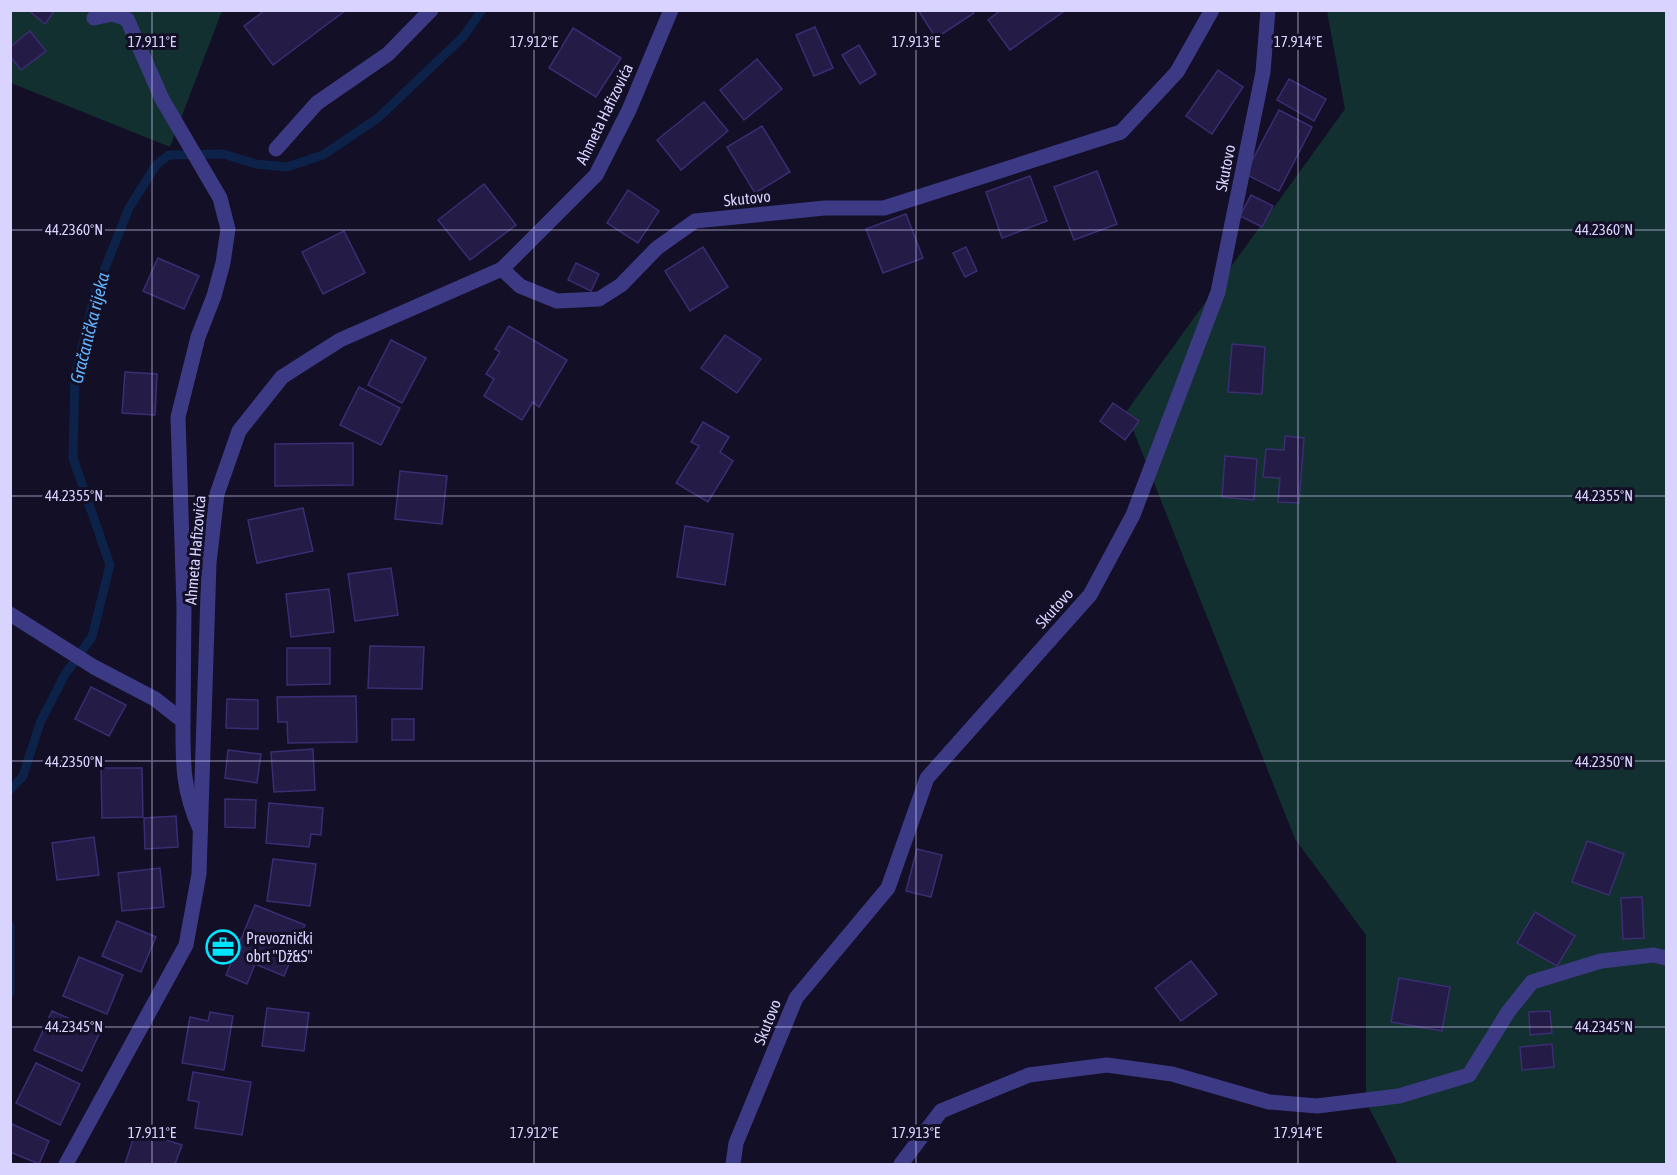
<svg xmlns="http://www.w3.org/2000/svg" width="1677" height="1175" font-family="'Asap Condensed',sans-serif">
<rect width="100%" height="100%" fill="#130f26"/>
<!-- green -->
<g fill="#12302f">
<path d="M10,11H222L170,147L11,83Z"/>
<path d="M1327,11H1666V1164H1398L1366,1102V935L1295,839L1126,412L1345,109Z"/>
</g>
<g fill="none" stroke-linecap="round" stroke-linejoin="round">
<!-- stream -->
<g stroke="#0c2248" stroke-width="9">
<path d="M10,790L23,776L40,723L65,674L92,637L110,565L73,458L75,376L95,293L129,208L156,165L169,155L223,154L256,164L287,167L323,155L378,118L463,37L482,10"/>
<path d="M10,926V993"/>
</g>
</g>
<!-- building -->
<g fill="#241b47" stroke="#3b2d73" stroke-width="1.5">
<path d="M28,10H55L45,24Z"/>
<path d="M265,10H346L273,65L244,26Z"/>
<path d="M918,10H972L974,13L936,38Z"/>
<path d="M1001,10H1061L1063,12L1010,50L988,20Z"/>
<path d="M815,27L833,68L814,76L796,35Z"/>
<path d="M573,28L621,58L596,97L549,68Z"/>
<path d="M30,31L46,51L21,70L10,56V47Z"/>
<path d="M859,45L876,74L860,84L842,55Z"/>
<path d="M757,59L782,89L744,120L720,90Z"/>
<path d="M1218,70L1243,87L1212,134L1186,116Z"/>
<path d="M1289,79L1326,99L1314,121L1277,100Z"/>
<path d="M704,102L728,131L681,170L657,140Z"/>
<path d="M1279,110L1312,127L1279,191L1245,174Z"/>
<path d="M762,126L790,172L755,193L727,147Z"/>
<path d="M1097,171L1117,224L1074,240L1054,187Z"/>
<path d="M1030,176L1047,221L1002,238L986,192Z"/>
<path d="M484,184L516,225L470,260L438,220Z"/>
<path d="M628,190L659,211L638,243L607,223Z"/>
<path d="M1251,195L1273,206L1262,227L1240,216Z"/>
<path d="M906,214L923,258L883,273L866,229Z"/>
<path d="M344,231L365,273L323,294L302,252Z"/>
<path d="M703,247L728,287L690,311L665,271Z"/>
<path d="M966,247L977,271L965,277L953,253Z"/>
<path d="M158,258L199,276L184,309L143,291Z"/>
<path d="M576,263L599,274L591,291L568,280Z"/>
<path d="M509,326L567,360L539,407L533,402L522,420L484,396L494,379L486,374L500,352L495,349Z"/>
<path d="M725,335L761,359L737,393L701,368Z"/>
<path d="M391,340L426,358L402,403L368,385Z"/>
<path d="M1232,344L1265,347L1262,394L1228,392Z"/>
<path d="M125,372L157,374L155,415L122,413Z"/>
<path d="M359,387L400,408L381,445L340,425Z"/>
<path d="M1113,403L1139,421L1125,440L1100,421Z"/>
<path d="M703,422L729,437L720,452L733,461L708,502L676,483L699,446L691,442Z"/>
<path d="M1285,436L1304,438L1299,503L1278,502L1280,478L1263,477L1266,449L1284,450Z"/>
<path d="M353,443V485L275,486V444Z"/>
<path d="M1225,456L1257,459L1254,500L1222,497Z"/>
<path d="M400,471L447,476L442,524L395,519Z"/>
<path d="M303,508L313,551L257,563L248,520Z"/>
<path d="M685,526L733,534L725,585L677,577Z"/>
<path d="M391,568L398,615L355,621L348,574Z"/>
<path d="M329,589L334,632L291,637L286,594Z"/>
<path d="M370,646L424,647L422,689L368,688Z"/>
<path d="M287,648H330V684L287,685Z"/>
<path d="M91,687L126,705L109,736L75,719Z"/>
<path d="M356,696L357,742L288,743L287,722H278L277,697Z"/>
<path d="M227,699L258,700V729L226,728Z"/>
<rect x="392" y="719" width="22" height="21"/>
<path d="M313,749L315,790L274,792L271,752Z"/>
<path d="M228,750L261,754L257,783L225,778Z"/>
<path d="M101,768H142L143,817L102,818Z"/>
<path d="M225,799L256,800L255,828L225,827Z"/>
<path d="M269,803L323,808L321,835L311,834L309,847L266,843Z"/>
<path d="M176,816L178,847L145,849L144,818Z"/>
<path d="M94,837L99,875L57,880L52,843Z"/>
<path d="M1587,841L1624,854L1609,895L1572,882Z"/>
<path d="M917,849L942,855L931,897L906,891Z"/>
<path d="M273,859L316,864L310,906L267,901Z"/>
<path d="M160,868L164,907L122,911L118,873Z"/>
<path d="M1642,897L1644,938L1623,939L1621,898Z"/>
<path d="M255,905L305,925L284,976L255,964L247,984L226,975Z"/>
<path d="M1535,912L1575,936L1557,966L1517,943Z"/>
<path d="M117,921L156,937L141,972L102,956Z"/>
<path d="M79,957L123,975L107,1014L63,996Z"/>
<path d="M1191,961L1217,994L1181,1021L1155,988Z"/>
<path d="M1399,978L1450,987L1442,1031L1391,1022Z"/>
<path d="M267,1008L309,1013L304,1051L262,1046Z"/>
<path d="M52,1011L100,1032L82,1071L34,1050Z"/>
<path d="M1550,1011L1552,1033L1530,1035L1529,1012Z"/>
<path d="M210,1012L233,1016L224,1070L182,1063L190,1017L208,1021Z"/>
<path d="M1552,1044L1554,1067L1522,1070L1520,1047Z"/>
<path d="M36,1063L80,1084L60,1125L16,1103Z"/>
<path d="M193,1072L251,1082L242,1135L195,1128L199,1102L188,1100Z"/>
<path d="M12,1124L49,1141L39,1164L10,1152V1128Z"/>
<path d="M136,1130L182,1145L175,1164H125Z"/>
</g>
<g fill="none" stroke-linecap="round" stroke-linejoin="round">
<!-- minor -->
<g stroke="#3d3a85" stroke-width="15">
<path d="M94,18L112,14L127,19L162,99L220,198L228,229L223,263L214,296L198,337L178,417L184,607L183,721"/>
<path d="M276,149L317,103L388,54L431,10"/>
<path d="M502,269L520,286L557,301L599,299L621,285L657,248L695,221L825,208H884L1121,132L1177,72L1212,10"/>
<path d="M10,614L94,667L155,699L183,721C183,763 182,789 200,829"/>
<path d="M66,1164L186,945L199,874L209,563L217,494L239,431L282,377L340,340L502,269L596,175L629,110L671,10"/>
<path d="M733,1164L736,1143L796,998L888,888L927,778L1090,595L1133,515L1218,292L1263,72L1268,10"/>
<path d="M901,1164L941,1111L1029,1075L1107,1065L1172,1074L1269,1102L1317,1106L1399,1096L1469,1075L1508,1012L1532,982L1601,961L1654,955L1666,958"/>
</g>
</g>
<!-- ticks -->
<path fill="none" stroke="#d9d4ff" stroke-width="1.5" stroke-opacity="0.45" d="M152,10V1164M534,10V1164M916,10V1164M1298,10V1164M10,230H1666M10,496H1666M10,761H1666M10,1027H1666"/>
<!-- icons -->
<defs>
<symbol id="office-ring" viewBox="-11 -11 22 22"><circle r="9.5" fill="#130f26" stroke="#00e5ff" stroke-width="1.5"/><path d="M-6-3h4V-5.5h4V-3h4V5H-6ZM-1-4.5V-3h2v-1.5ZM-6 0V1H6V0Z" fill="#00e5ff"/></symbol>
</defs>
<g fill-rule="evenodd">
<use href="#office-ring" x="204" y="928" width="38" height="38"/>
</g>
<g text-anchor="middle" stroke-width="6" stroke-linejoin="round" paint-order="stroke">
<!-- street labels -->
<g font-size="16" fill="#d9d4ff" stroke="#130f26">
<text transform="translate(604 114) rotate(-64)" y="6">Ahmeta Hafizovića</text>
<text transform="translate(1225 168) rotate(-79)" y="6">Skutovo</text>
<text transform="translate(747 198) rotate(-6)" y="6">Skutovo</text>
<text transform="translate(195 550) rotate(-85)" y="6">Ahmeta Hafizovića</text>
<text transform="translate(1054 608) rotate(-48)" y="6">Skutovo</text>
<text transform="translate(767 1022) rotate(-68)" y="6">Skutovo</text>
</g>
<!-- poi labels -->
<g font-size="16" fill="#d9d4ff" stroke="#130f26" text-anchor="start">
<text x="246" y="944">Prevoznički<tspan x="246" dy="18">obrt "Dž&amp;S"</tspan></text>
</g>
<!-- water labels -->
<g font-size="18" font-style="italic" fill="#62b6ff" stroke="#130f26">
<text transform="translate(90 328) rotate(-76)" y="6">Gračanička rijeka</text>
</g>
</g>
<g font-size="15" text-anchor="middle" fill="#d9d4ff" stroke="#130f26" stroke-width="6" stroke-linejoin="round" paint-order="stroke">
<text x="152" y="47">17.911°E</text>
<text x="534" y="47">17.912°E</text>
<text x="916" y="47">17.913°E</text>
<text x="1298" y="47">17.914°E</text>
<text x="74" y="235">44.2360°N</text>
<text x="1604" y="235">44.2360°N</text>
<text x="74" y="501">44.2355°N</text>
<text x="1604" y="501">44.2355°N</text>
<text x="74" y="767">44.2350°N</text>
<text x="1604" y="767">44.2350°N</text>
<text x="74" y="1032">44.2345°N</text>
<text x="1604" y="1032">44.2345°N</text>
<text x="152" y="1138">17.911°E</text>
<text x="534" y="1138">17.912°E</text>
<text x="916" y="1138">17.913°E</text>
<text x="1298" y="1138">17.914°E</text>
</g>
<!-- border -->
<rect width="1677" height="1175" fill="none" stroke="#d9d4ff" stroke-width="24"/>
</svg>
